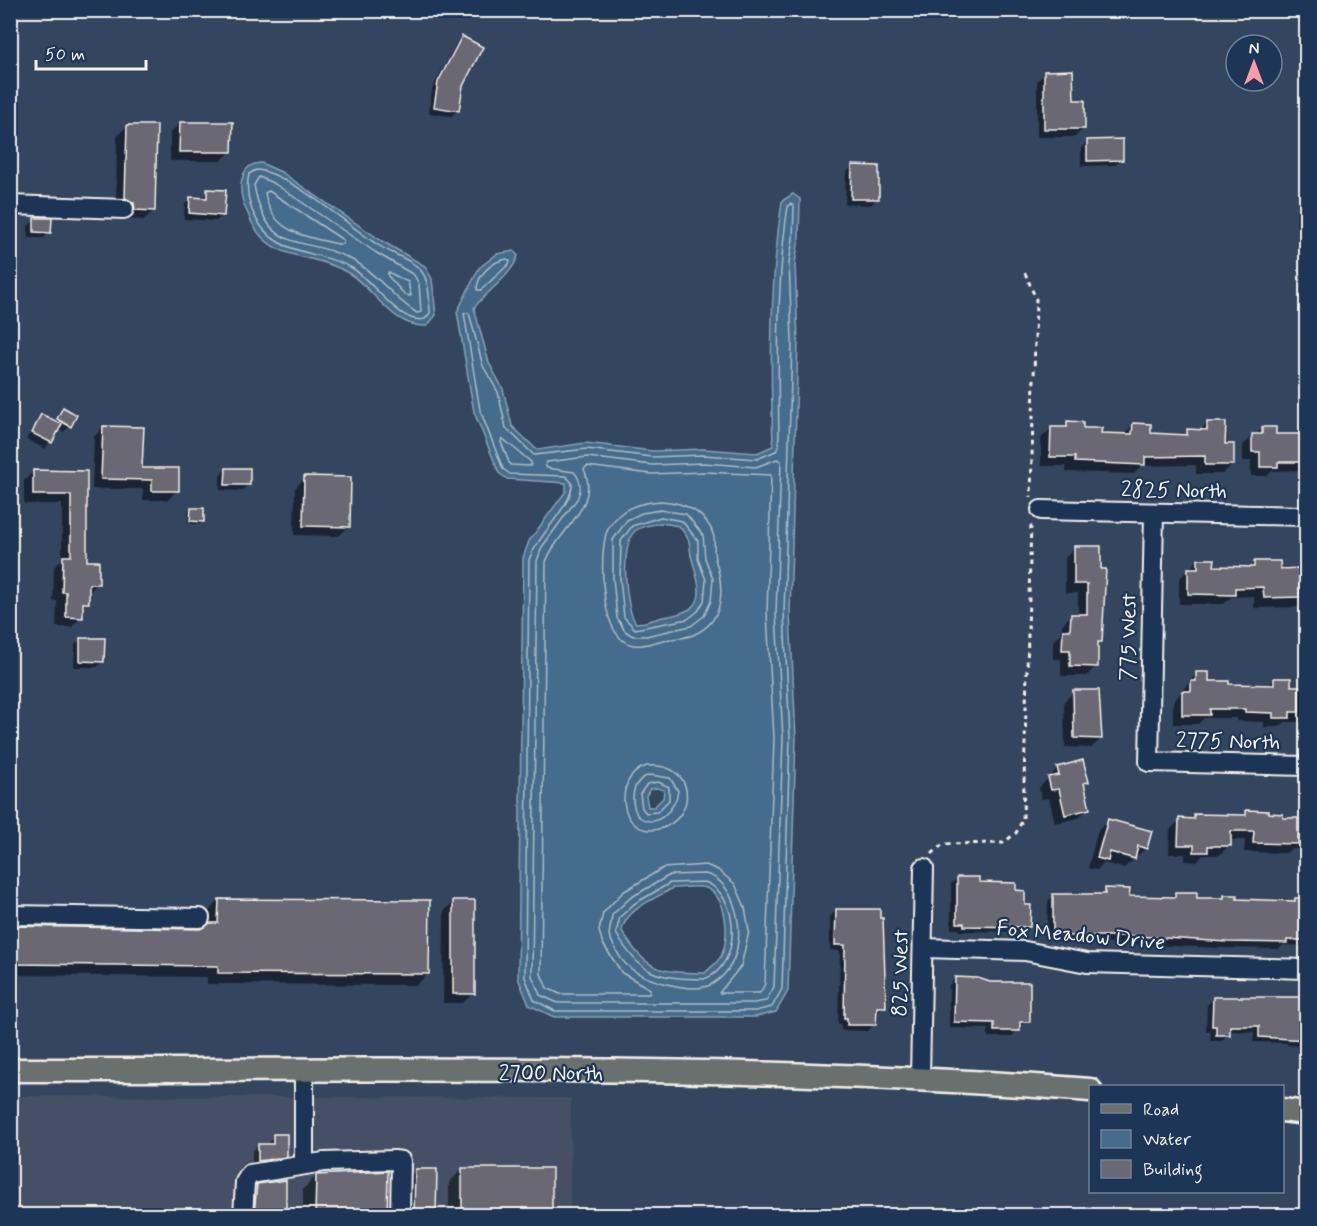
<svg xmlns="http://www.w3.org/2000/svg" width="1317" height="1226" font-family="Mynerve,sans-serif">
<rect width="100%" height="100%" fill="#34455f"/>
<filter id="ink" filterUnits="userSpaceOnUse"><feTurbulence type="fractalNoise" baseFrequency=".0167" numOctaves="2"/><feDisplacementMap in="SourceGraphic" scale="12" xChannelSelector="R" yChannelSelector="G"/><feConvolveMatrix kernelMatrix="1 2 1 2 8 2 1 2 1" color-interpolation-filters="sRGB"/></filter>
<g filter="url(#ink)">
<!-- built -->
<path fill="#445065" d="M11,1096L571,1098L570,1215L11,1216Z"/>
<!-- water -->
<g fill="#456c8d" stroke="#8ba1b1" stroke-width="1.5" fill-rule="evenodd">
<path d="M261,163L281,172L382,241L425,266L432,279L436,315L427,326C393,328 376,291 350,274C312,250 268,266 248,214C243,204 239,190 242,179C245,168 250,164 261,163Z"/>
<path d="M793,194L800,199L799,239L795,263L798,341L790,613L796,738L788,991L776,1012L756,1017H554L529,1005L518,978L523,558L529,541L566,491V483L507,479L499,473L474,412L457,312L479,268L497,254L514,251L518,256C512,275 487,291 474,308L489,363L503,389L512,426L537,450L586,443L653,451L704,449L757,453L773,446C770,364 770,282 782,201ZM662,523L679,526C696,547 686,543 693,563C704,599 703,611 663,617C654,619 646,623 636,623C625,610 620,543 635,531C642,525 654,525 662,523ZM657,788L664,790L663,798L654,807H648L646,796L650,789ZM673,888C682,888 698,885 706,888C728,897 730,938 721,956C718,962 710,968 705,973C659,972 647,972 622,931C625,909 655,899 673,888Z"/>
</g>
<!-- shadow -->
<g fill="#0007">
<path d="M462,38L458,110L451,116L429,113L432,89L456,44Z"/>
<path d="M1045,73L1073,101L1083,129L1075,137H1037V81Z"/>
<path d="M180,123L231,151L221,161H170V133Z"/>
<path d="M127,126L154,210L144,220L126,219L124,213L116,208L117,136Z"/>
<path d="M1087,142L1122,159L1115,165L1081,166V148Z"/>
<path d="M852,167L877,198L871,205L845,204L846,173Z"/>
<path d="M208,191L223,215L216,221L184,219L185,204L191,198L202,199Z"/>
<path d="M35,220L50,232L44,238H28V226Z"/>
<path d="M10,250H12L10,271Z"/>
<path d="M63,409L70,426L63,432L58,429L45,449L26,439L42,416L54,422Z"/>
<path d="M1068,423L1100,434L1123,435L1133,425L1149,435L1183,436L1188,431H1200L1207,423L1224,445L1232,465L1222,474H1196V465L1141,466L1134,474L1066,472V466H1041V438L1051,429H1062Z"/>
<path d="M103,427L141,469L177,490L168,500H143V489H92L94,437Z"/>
<path d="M1262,429L1275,436L1306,435V470L1272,471L1267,476H1251V461H1243V445Z"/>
<path d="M226,469L248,484L242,491L220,490V476Z"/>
<path d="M34,471L86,472V563L98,583L88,593V602L81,609V617L72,627H56L57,601H53L54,567L62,559V504H24V481Z"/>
<path d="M305,478L349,526L339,536L294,535L295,488Z"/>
<path d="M191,510L202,521L200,524L188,523V512Z"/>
<path d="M1075,548L1100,571L1101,641L1097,645L1096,666L1087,676H1061V659H1053V641L1061,633L1062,625L1071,615H1078V593H1065V558Z"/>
<path d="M1198,560L1213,568H1249L1254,563L1279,570L1306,571V607L1254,608V596L1231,597L1224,604H1179V579Z"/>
<path d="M81,639L103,661L97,667H74L75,645Z"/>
<path d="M1196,674L1207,683L1227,686L1267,687L1274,679L1289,687L1306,690V727V722H1285L1279,727H1264V722L1236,721V718H1204L1198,724H1173V702Z"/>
<path d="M1074,692L1101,739L1091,748L1065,747L1064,701Z"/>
<path d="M1058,768L1087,782L1083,786L1088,808L1079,818L1055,823L1049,798L1041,799L1039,788Z"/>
<path d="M1247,812L1282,819L1306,818V849H1291L1286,853L1244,852L1245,840H1230L1229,845L1220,855H1203L1197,862L1185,861V854H1169L1170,830L1180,820H1190L1195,815L1242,816Z"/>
<path d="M1108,821L1146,848L1124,868L1104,863L1097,870L1088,868L1098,830Z"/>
<path d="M958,878L1015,892L1024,907L1029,926L1022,932L959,931V929H951V884Z"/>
<path d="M1106,890L1128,898H1170L1175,893L1196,900H1222L1225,896L1235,900L1293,902L1306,894V946L1283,945L1279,949L1220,948L1055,941V938H1047L1048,901L1054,895L1100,896Z"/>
<path d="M219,900L428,974L416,985L207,984V977L10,975V928L200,931L208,926V912Z"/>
<path d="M454,902L473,993L463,1003H443L444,911Z"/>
<path d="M836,910L885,951L884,1007L875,1013L874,1024L868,1031L841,1030V1024H838L840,951L830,950V917Z"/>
<path d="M955,979L1028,1021L1019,1027L1012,1037H988V1029L949,1028V985Z"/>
<path d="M1214,998L1306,999V1051H1298V1046L1287,1045V1043L1253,1042L1254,1032L1229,1031L1222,1041H1210L1211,1031H1206L1207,1005Z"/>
<path d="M274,1136L285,1156L279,1162L252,1167V1152L258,1145L267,1146Z"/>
<path d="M462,1169H550V1216H449V1183Z"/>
<path d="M415,1171H435L434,1216H402V1184Z"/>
<path d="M386,1173V1216H303V1189L316,1176Z"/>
<path d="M285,1181L284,1216H242L244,1199L258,1186Z"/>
</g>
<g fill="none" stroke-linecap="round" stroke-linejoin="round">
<!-- shore -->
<g stroke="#aebcc4" stroke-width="1.5">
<path d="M256,170C285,170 352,228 378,245C391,254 412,259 422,272C430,283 429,300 430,313L425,319C401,326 372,280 352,268C314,247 272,259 252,210C248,199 246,186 249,174Z"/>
<path d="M259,177L275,184L375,252L414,275L419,284L421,312L417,313C394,299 379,276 356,262C307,233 267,259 254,185Z"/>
<path d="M269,191L343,240V244C336,245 327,241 320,240C292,234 270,224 265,193Z"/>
<path d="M791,203L794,206L793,239L789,263L792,342L784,614L790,738L782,989L772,1007L755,1011H555L534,1000L525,977L529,560C537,535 573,506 572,483L566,476L510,474L503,469L480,410L464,313H469L483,366L498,392L506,428L534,455L587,449L652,457L704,455L757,459L776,451L779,446C778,366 776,285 788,206Z"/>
<path d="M507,259L510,261L509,264L481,290H477C477,275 492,261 507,259Z"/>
<path d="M388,272L408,282L411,296L405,295L388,276Z"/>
<path d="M502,438L531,462V466L510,465L501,442Z"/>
<path d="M587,457L652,465L704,463L756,467L777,459L781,461L776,614L783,738L774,987L766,1001L754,1003H558L540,995L532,976L537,561L542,547L577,499C582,490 581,480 574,472L547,468L545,465L547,462Z"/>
<path d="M587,466L651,474L704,472L771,475L767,614L774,738L765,984L760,993H719L741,966L749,931L745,907L735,884L718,870L706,865L663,868L623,892L603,913L599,931L603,944L622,973L650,989L649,994H560L547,988L541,974L546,562C557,530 601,507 584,469Z"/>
<path d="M661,501C684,502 708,513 714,537C715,544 713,552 715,559C724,586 726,620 695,634C686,639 674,638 664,640C653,642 644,647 633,645C600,639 600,564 605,538C606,530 613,521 619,515C630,505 647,502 661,501Z"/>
<path d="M660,510L686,514L703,535L705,558L713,579L711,601L704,616L691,626L646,636H633L625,631L617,618L613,578V540L627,520L642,513Z"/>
<path d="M661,517L682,521L698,541V559L706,580L704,601L698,611L688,619L635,629L624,617L620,578L621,541L632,526Z"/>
<path d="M647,766C697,761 698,819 659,829C619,839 611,776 647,766Z"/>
<path d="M650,775L670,778L678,791C676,809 655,832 637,815C630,800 631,780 650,775Z"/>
<path d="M658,782L669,787V800L657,812L646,813L642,808L640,794L647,784Z"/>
<path d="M705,874C720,877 728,889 733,902C744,930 740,968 712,984C693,995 644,980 629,967C620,960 613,945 609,935L612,915L630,898L670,875Z"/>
<path d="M705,882C741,895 742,967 704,979C658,978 640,976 616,933L620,917L634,904L670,883Z"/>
</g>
</g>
<!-- building -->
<g fill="#6a6973" stroke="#f4f1e8" stroke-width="1.5">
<path d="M462,36L483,47L463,86L459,111L434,107L438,82Z"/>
<path d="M1073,70L1074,100H1085V129H1044V71Z"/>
<path d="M180,122H233L232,152H179Z"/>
<path d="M127,125H157L155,211L135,210L134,203L125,198Z"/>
<path d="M1123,139V160L1087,161V140Z"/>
<path d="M852,165L879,166V199H851Z"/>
<path d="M207,189L226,190L224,216L189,213L190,197L207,198Z"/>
<path d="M34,218H52L51,233L34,232Z"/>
<path d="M63,407L77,415L71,427L57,419Z"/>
<path d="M41,414L62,424L52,443L32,433Z"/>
<path d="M1067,421L1083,422V428H1102L1101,433L1132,434L1133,423L1151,424V433L1187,435V429L1207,430V422H1226L1225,444H1234V465H1205V456L1145,457V465L1075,462V457H1050L1051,427H1067Z"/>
<path d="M103,426L144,427L142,468H179V491H152V480L101,479Z"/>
<path d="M1262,427H1276V434H1306V462H1278V467H1260V452H1252V434H1262Z"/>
<path d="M226,468H250V485H225Z"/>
<path d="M33,470L87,471V561H99V584H89V603H83V618L66,617V592H62L63,556H71V495H33Z"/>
<path d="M304,476L351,477L350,527L303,526Z"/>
<path d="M191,508H204V522L190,521Z"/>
<path d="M1074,546H1101V569H1106L1102,642H1098V667L1070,666V650H1062L1063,630H1070L1071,614H1087V584H1074Z"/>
<path d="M1198,559H1215L1214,566L1254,567V561H1280L1281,569L1299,568L1300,597L1264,598L1263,587L1235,588V595L1188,594V568H1198Z"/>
<path d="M80,638H105L104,662L80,661Z"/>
<path d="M1196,672H1209V681H1229V684L1274,685V678H1291V686H1299V712H1290V718H1273V713L1245,712V709H1210V715H1182V691H1191V681H1196Z"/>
<path d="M1073,690H1099L1102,739L1074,738Z"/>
<path d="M1083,760L1089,782L1084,783L1090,809L1065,815L1059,789L1051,790L1048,777L1059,775L1057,767Z"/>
<path d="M1246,810L1269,811V813L1283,814V818H1298V844L1253,843L1254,831H1231V846H1208V852H1194V845H1178L1179,818L1194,819V814L1246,815Z"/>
<path d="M1108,819L1152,831L1147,849L1138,846L1135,859L1110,852L1108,861L1097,858Z"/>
<path d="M957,877H979V882L1016,883V890L1025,891V905H1031L1030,927L964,926V923H957Z"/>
<path d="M1105,888L1130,889L1129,896L1175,897V892H1197V898H1224V895H1237V899L1295,901V898H1306V940H1287V943L1227,942L1135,936H1061V932H1053V894H1105Z"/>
<path d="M219,899L430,900L429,974L218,973V966L10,964V926L200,929L210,923H218Z"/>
<rect x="453" y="900" width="22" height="94"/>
<path d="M836,909H880V918H883L886,1007H877L876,1025H847V1018H844L845,945H835Z"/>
<path d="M955,977L978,978L990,982H1030V1022H1020V1031H994V1023L954,1022Z"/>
<path d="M1213,997H1306V1040L1259,1037V1026H1230V1035H1216V1026H1212Z"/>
<path d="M273,1134H287V1157L258,1161V1144H273Z"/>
<rect x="462" y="1168" width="90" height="47"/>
<path d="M415,1169H437L436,1215H414Z"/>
<path d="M388,1171L387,1215H315L316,1175Z"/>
<path d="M286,1180V1215H254L257,1184Z"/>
</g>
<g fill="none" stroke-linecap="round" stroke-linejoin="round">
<defs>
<g id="minor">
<path d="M10,205L124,209"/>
<path d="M1041,510L1306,516"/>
<path d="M1154,513L1149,762L1306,766"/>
<path d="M10,915L200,918"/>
<path d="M923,948L1025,951L1087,963L1306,969"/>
<path d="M920,1079L924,868"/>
<path d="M304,1165V1071"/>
<path d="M243,1216L245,1182L250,1174L324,1162L394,1160L401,1161L400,1216"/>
</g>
<g id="major">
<path d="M10,1070C370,1071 732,1062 1090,1090"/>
<path d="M1282,1110L1306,1113"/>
</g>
</defs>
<!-- minor casing -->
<use href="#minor" stroke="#f4f1e8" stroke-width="22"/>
<!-- major casing -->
<use href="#major" stroke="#f4f1e8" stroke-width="27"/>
<!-- path -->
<g stroke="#f4f1e8" stroke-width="3" stroke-dasharray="4.5 4.5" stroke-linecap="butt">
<path d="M1025,273L1036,299L1031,497"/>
<path d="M932,854L943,844L1003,843L1016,833L1023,819L1031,522"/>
</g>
<!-- minor -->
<use href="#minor" stroke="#1d3557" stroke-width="18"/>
<!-- major -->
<use href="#major" stroke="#6a706d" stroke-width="22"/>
</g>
</g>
<g text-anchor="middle" stroke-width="4.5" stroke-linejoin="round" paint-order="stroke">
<!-- street labels -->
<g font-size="22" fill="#f4f1e8" stroke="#1d3557">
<text transform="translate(1174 489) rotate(1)" y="8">2825 North</text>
<text transform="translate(1127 637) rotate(-89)" y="8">775 West</text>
<text transform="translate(1228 740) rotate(1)" y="8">2775 North</text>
<text transform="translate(1081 934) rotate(5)" y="8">Fox Meadow Drive</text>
<text transform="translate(899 973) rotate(-89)" y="8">825 West</text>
<text x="551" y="1080">2700 North</text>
</g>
</g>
<!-- margin -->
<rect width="1317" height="1226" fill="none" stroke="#1d3557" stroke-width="36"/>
<rect x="18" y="18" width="1281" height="1190" fill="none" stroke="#f4f1e8" stroke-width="2" filter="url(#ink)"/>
<!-- legend -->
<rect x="1089" y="1085" width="195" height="108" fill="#1d3557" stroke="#738091" stroke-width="1.5"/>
<rect x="1101" y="1104" width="30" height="9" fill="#6a706d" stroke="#738091" stroke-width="1.5"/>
<text x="1143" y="1115" font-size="18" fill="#f4f1e8">Road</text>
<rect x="1101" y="1130" width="30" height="18" fill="#456c8d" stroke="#738091" stroke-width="1.5"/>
<text x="1143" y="1145" font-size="18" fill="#f4f1e8">Water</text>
<rect x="1101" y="1160" width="30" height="18" fill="#6a6973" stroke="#738091" stroke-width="1.5"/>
<text x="1143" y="1175" font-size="18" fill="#f4f1e8">Building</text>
<!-- north arrow -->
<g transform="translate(1254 63)"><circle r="28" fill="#1d3557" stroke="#738091" stroke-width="1.5"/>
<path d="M0-4.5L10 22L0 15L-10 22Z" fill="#ff9aa2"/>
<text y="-9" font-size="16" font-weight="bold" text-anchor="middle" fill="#f4f1e8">N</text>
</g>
<!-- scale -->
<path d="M36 60v9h110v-9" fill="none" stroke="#f4f1e8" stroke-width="3"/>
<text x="45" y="60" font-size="18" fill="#f4f1e8" stroke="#1d3557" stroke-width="4.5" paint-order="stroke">50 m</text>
</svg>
